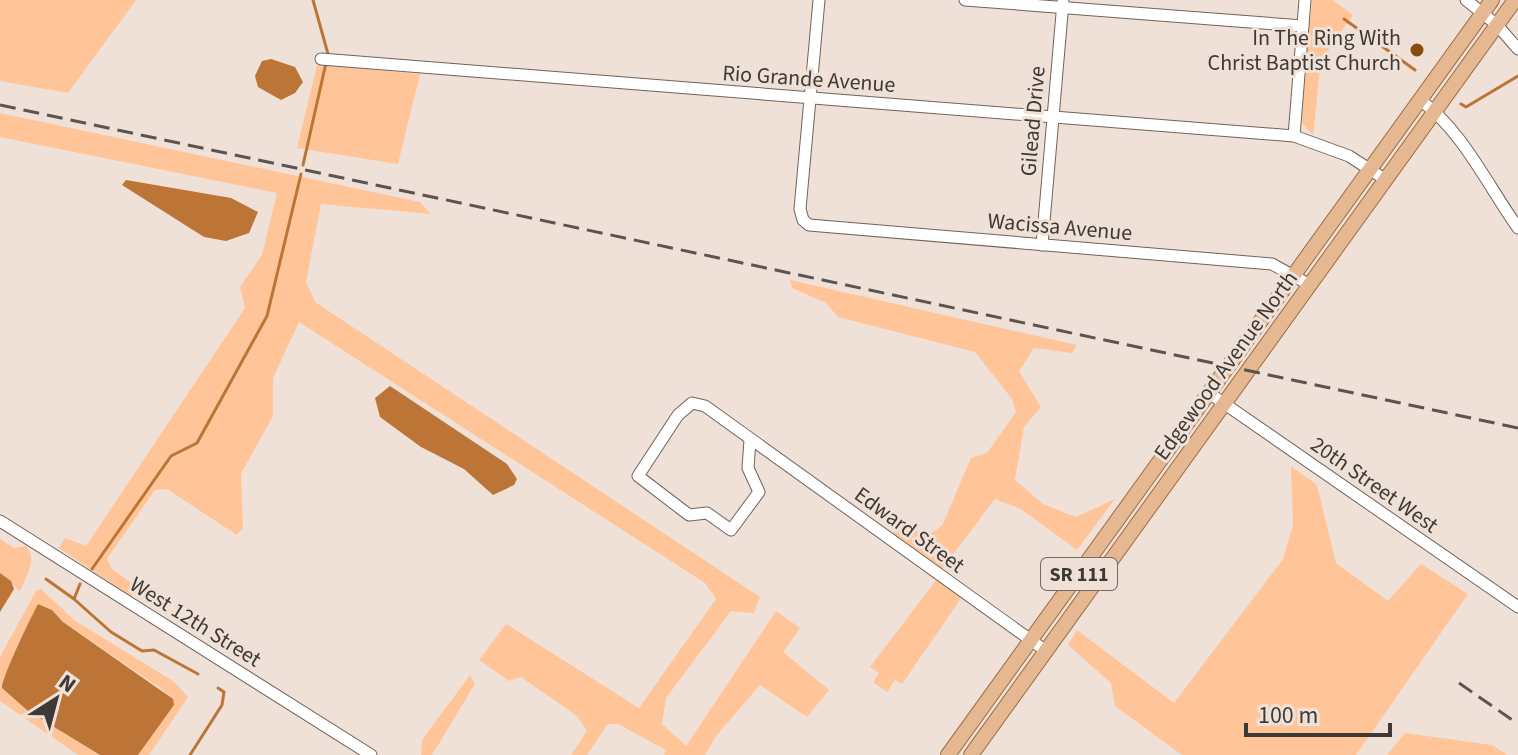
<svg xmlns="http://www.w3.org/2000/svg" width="1518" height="755" font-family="'Source Sans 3',sans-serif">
<rect width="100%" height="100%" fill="#efe1d7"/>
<!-- green -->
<g fill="#ffc599">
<path d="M0,0H136L68,93L0,81Z"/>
<path d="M1312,0H1333L1353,15L1321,60L1313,135L1300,121Z"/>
<path d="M317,65L420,74L398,164L297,148Z"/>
<path d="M0,113L420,202L431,214L321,204L306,282L315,302L760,597L754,613L731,611L666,698L662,724L686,746L776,611L800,628L783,652L829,690L807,717L760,685L716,736L705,755H664L666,750L618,724H608L587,755H571L587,731L577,716L521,677L509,681L479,660L506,624L639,708L716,599L705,583L299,322L273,378V416L241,474L243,528L237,535L167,489L155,490L107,559L112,569L137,587L131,597L59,548L65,538L86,546L245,308L240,287L262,255L277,193L0,137Z"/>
<path d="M790,280L1077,345L1072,353L1034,348L1019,371L1041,407L1024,427L1015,480L1043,504L1076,517L1115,499L1077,550L1021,509L995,499L942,569L891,534L902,526L928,535L942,526L971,458L987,453L1016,412L1012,399L975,352L838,317L826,303L792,288Z"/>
<path d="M1291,466L1317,485L1336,563L1388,601L1421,564L1468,594L1356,755H1182L1115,706L1111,683L1068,645L1077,630L1174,703L1283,559L1293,525Z"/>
<path d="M0,539L14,548L26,546C38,560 26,576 20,591L0,573Z"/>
<path d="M937,579L962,597L902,684L895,680L887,692L873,682L879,673L870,667Z"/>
<path d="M41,589L74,620L173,681L188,697L149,755H138L174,705L163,690L63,622L52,610L38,604C31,617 2,677 2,688L28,711L100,755H78L0,701V657L36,591Z"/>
<path d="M470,675L475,684L432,755H421L422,740Z"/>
<path d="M1405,733L1492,745L1507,755H1387Z"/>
</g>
<!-- water -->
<g fill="#bc7536">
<path d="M271,59L295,67L303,82L295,93L281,100L258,87L255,76L262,61Z"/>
<path d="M126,180L231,198L258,212L249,233L226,241L204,237L122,185Z"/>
<path d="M390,386L507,464L517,479L514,485L493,495L464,469L421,447L380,417L375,398Z"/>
<path d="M0,573L11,581L14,589L0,612Z"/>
<path d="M38,604L52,610L63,622L173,699L174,705L138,755H100L28,711L2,688C2,677 31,617 38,604Z"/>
</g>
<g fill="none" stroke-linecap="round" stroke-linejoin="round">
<!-- stream -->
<g stroke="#bc7536" stroke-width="3">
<path d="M313,0L328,54"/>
<path d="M1344,19L1415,70"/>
<path d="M1461,104L1466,107L1518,76"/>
<path d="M303,165L326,63"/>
<path d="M92,569L171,456L197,443L267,316L301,174"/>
<path d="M46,579L74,599"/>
<path d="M80,584L74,599L111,632L142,651L154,650L198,674"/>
<path d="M190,755L222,705L224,692L218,688"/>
</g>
<defs>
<g id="minor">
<path d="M819,0L800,209L803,220L809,225L1272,264L1310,285"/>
<path d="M965,0L1303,26"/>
<path d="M1466,0L1497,25L1518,49"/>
<path d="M321,59L1294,136L1349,156L1386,180"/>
<path d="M1420,100C1462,130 1488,186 1518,228"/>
<path d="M1294,136L1305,0"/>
<path d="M1042,245L1063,2"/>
<path d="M1209,393L1518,607"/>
<path d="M750,440L748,468L759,492L731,530L707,513L689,515L638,476L678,415L692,403L705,406L1046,651"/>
<path d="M0,521L371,755"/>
</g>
<g id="major">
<path d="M948,755L1492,0"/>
<path d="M971,755L1515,0"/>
</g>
</defs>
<!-- minor casing -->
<use href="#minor" stroke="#6f635a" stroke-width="13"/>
<!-- major casing -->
<use href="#major" stroke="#a06c41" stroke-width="16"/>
<!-- minor -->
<use href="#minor" stroke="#fff" stroke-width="11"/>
<!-- major -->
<use href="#major" stroke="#e5b891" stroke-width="14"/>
<!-- rail -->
<g stroke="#5b544f" stroke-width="3" stroke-dasharray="16 8" stroke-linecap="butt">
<path d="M0,105L1518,428"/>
<path d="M1459,683L1518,724"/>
</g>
</g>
<!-- markers -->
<circle fill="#894c0c" stroke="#efe1d7" stroke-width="3" cx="1417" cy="50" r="8"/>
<g text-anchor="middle" stroke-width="6" stroke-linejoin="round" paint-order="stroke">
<!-- shield labels -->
<rect fill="#efe1d7" stroke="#746b66" stroke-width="2" x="1041" y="558" width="76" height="32" rx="6"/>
<g font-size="20" font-weight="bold" fill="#3f3935">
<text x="1079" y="581">SR 111</text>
</g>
<!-- poi labels -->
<g font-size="22" fill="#3f3935" stroke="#efe1d7" text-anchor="end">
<text x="1401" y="45">In The Ring With<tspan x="1401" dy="25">Christ Baptist Church</tspan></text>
</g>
<!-- street labels -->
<g font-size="22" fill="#3f3935" stroke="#efe1d7">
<text transform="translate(809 78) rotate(4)" y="8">Rio Grande Avenue</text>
<text transform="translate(1032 121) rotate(-85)" y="8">Gilead Drive</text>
<text transform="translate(1060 226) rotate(5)" y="8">Wacissa Avenue</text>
<text transform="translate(1225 365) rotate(-54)" y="8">Edgewood Avenue North</text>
<text transform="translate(1375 484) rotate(35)" y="8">20th Street West</text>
<text transform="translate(910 529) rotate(36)" y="8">Edward Street</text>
<text transform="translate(196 621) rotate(32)" y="8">West 12th Street</text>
</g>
</g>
<!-- north arrow -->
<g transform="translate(56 699) rotate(36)" stroke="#efe1d7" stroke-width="6" paint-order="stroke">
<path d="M0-6L14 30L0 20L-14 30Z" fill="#3f3935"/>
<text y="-12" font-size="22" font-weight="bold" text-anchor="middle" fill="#3f3935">N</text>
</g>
<!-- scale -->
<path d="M1246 723v12h144v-12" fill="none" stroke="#3f3935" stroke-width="4"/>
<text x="1258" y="723" font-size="24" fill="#3f3935" stroke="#efe1d7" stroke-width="6" paint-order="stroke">100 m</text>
</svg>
